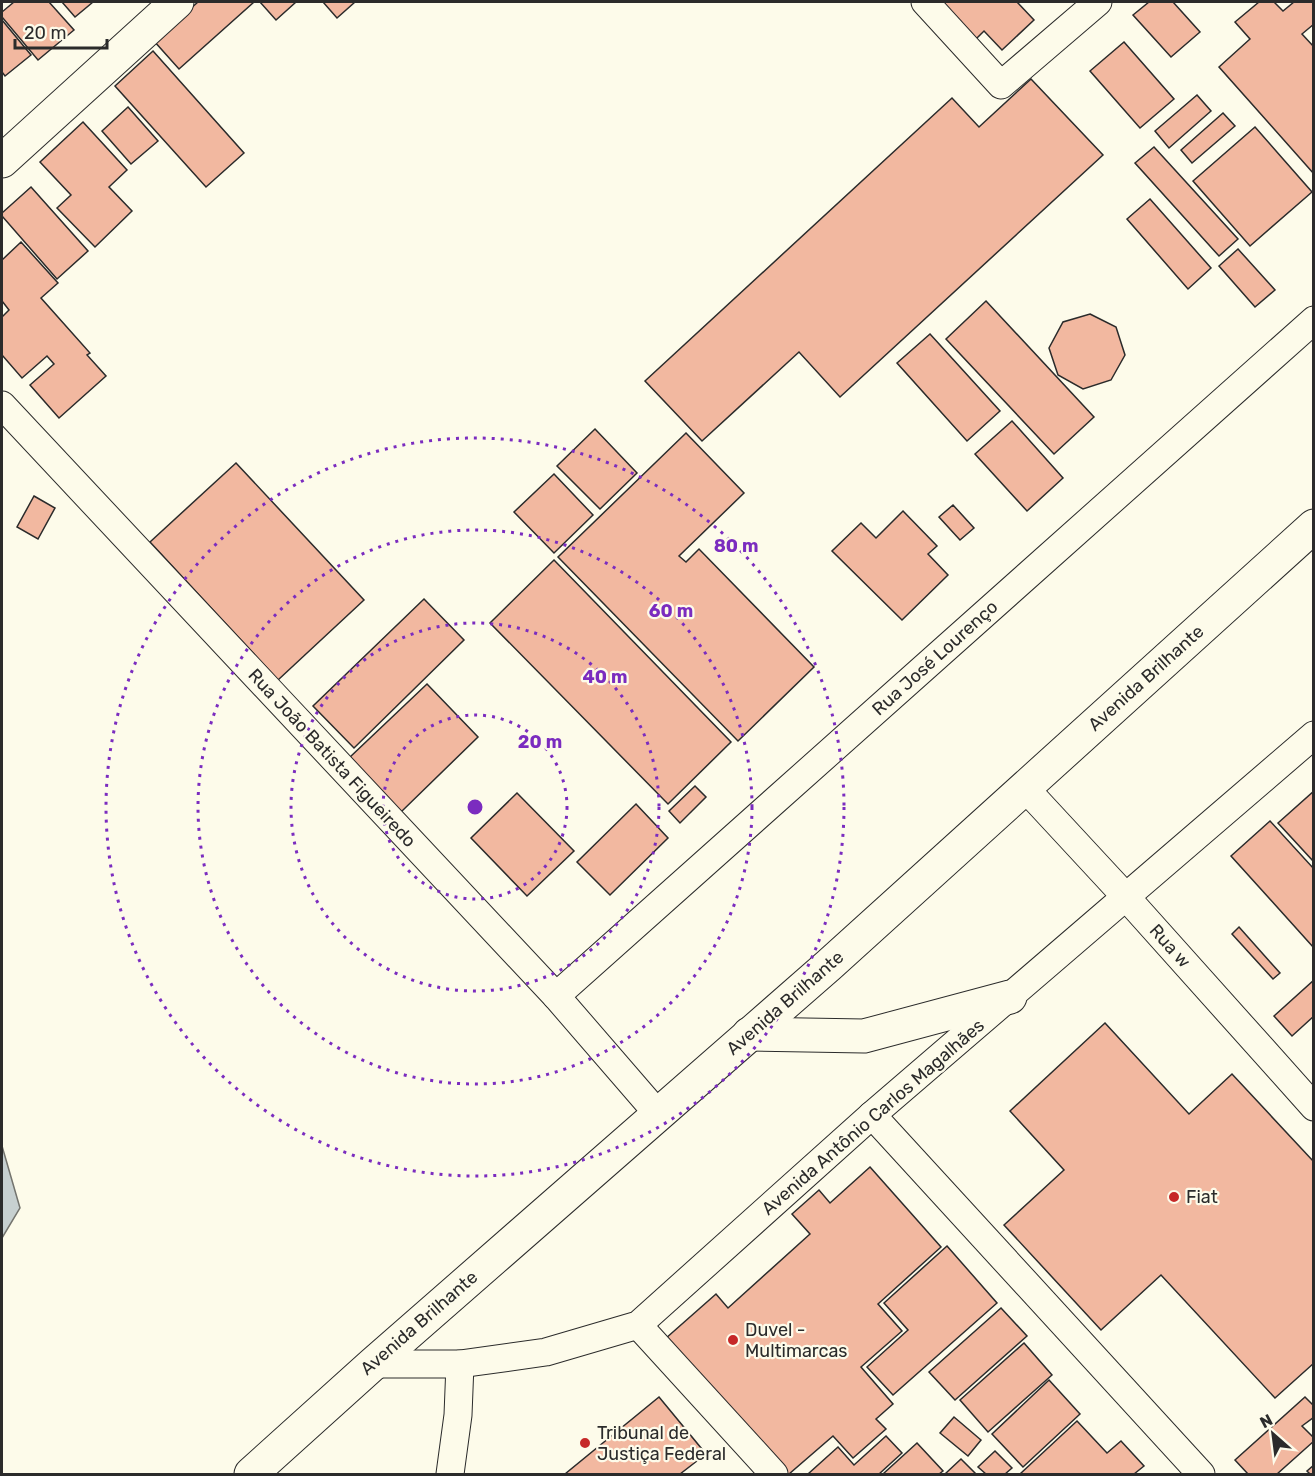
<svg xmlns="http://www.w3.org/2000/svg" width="1315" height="1476" font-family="Rubik,sans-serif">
<rect width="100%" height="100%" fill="#fdfbea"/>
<!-- water -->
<path fill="#c7d0d0" stroke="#74746e" stroke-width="1.5" d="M2,1146L20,1208L2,1238Z"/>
<!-- building -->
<g fill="#f2b8a0" stroke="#2b2b2b" stroke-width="1.5">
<path d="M14,2H49L74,30L38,60L2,17V12Z"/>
<path d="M62,2H93L75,17Z"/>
<path d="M198,2H254L179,69L154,41Z"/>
<path d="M260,2H296L276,20Z"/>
<path d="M323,2H355L337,18Z"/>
<path d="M938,2H1017L1034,20L1002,50L984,31L975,40Z"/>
<path d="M1149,2H1173L1200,32L1171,57L1133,15Z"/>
<path d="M1259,2H1274L1283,11L1294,2H1314V24L1302,34L1314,47V174L1219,67L1250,39L1235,22Z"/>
<path d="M2,20L31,55L5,76L2,72Z"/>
<path d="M1124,42L1174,99L1140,128L1090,71Z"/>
<path d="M153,51L244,153L206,187L115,86Z"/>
<path d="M1031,79L1103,155L840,397L799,352L702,441L645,381L952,98L979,127Z"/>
<path d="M1197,95L1211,111L1169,148L1155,131Z"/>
<path d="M128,107L158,141L131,164L102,131Z"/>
<path d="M1223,113L1235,126L1192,163L1181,150Z"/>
<path d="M83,122L127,170L109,187L132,211L95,247L57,208L71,195L40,162Z"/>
<path d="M1255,127L1312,192L1250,246L1193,181Z"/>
<path d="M1154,147L1238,239L1219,256L1135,163Z"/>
<path d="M31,187L88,251L57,279L2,216V213Z"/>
<path d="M1150,199L1211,268L1188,289L1127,219Z"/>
<path d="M21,242L58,283L41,298L90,353L87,355L106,376L59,418L30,385L54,364L47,356L22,378L2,355V317L9,310L2,301V260Z"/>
<path d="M1238,249L1275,290L1255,307L1219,266Z"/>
<path d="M986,301L1094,417L1054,454L946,339Z"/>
<path d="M1090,314L1116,327L1125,355L1111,380L1083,389L1058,375L1049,348L1063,322Z"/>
<path d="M930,334L1000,411L967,441L897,363Z"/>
<path d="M1012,421L1063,478L1027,511L975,454Z"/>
<path d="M595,429L637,473L600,509L557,466Z"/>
<path d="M686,433L744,493L679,556L686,562L699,549L814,667L738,741L558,557Z"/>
<path d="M236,463L364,600L278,680L150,542Z"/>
<path d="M554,474L593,515L554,553L514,512Z"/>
<path d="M34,496L55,508L38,539L17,527Z"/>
<path d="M953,505L974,528L960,540L939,517Z"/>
<path d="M903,511L937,546L928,554L948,575L902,620L832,551L861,523L876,538Z"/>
<path d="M554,560L731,742L668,804L490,623Z"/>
<path d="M424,599L464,640L354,748L313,706Z"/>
<path d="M427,684L478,737L401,812L349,758Z"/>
<path d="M695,786L706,797L680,823L669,811Z"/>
<path d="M1314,791V862L1278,823Z"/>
<path d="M517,793L574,851L527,896L471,838Z"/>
<path d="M636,804L668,838L610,895L577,862Z"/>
<path d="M1270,821L1314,869V948L1231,856Z"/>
<path d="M1239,927L1280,973L1273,979L1232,934Z"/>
<path d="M1314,980V1016L1292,1036L1274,1016Z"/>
<path d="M1105,1023L1189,1114L1232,1074L1314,1162V1363L1275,1398L1161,1275L1101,1330L1004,1225L1064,1170L1010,1111Z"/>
<path d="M870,1167L941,1247L878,1304L902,1331L861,1367L893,1404L876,1419L886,1429L853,1458L833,1436L789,1474H787L665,1339L716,1294L728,1308L810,1234L792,1214L819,1190L830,1203Z"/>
<path d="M947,1246L997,1303L893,1395L867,1367L908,1330L884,1303Z"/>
<path d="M1001,1308L1027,1336L955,1400L929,1372Z"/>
<path d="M1024,1343L1052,1375L988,1432L960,1400Z"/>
<path d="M1049,1380L1080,1414L1023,1467L992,1434Z"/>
<path d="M659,1397L706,1454L680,1474H565Z"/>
<path d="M1305,1397L1314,1406V1417L1302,1426L1314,1438V1441L1277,1474H1248L1235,1460Z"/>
<path d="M954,1417L981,1440L968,1456L940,1433Z"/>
<path d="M1077,1421L1107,1453L1121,1441L1144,1466L1134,1474H1020Z"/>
<path d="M886,1436L902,1453L879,1474H808L838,1447L854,1465Z"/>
<path d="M917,1443L943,1471L939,1474H883Z"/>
<path d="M995,1451L1012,1468L1005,1474H986L978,1467Z"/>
<path d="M961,1459L976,1474H945Z"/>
<path d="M1314,1465V1474H1310L1307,1471Z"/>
</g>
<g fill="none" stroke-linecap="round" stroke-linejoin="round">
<defs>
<g id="street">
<path d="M925,2L1001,85L1098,2"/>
<path d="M2,405L556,996L658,1114"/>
<path d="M1025,788L1126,897L1314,1107"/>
<path d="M556,996L1314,320"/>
<path d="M872,1115L1201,1474"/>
<path d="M638,1325L774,1474"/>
<path d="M373,1364H460L546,1352L638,1325L872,1115L1314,735"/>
<path d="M450,1474L458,1415L460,1364"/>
</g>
<path id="secondary" d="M2,161L177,2"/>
<g id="primary">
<path d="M749,1034L864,1036L1010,997"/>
<path d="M251,1474L373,1364L829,965L1314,526"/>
</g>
</defs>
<!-- street casing -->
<use href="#street" stroke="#2b2b2b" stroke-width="29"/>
<!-- secondary casing -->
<use href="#secondary" stroke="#2b2b2b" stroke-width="35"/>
<!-- primary casing -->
<use href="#primary" stroke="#2b2b2b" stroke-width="35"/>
<!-- street -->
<use href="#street" stroke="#fdfbea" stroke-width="27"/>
<!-- secondary -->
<use href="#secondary" stroke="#fdfbea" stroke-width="33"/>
<!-- primary -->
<use href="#primary" stroke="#fdfbea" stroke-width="33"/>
</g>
<!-- distance rings -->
<g fill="none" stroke="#7b2cbf" stroke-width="3" stroke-dasharray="3 6">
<circle cx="475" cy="807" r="92"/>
<circle cx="475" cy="807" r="184"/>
<circle cx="475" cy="807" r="277"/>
<circle cx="475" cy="807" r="369"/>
</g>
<!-- markers -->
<g fill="#c62828" stroke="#fdfbea" stroke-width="2">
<circle cx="1174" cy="1197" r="6"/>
<circle cx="733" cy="1340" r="6"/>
<circle cx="585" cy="1443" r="6"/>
</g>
<g text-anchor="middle" stroke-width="4.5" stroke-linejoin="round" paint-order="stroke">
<!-- street labels -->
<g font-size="18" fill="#2b2b2b" stroke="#fdfbea">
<text transform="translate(935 658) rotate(-42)" y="6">Rua José Lourenço</text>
<text transform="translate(1146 678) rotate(-42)" y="6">Avenida Brilhante</text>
<text transform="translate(332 758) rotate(47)" y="6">Rua João Batista Figueiredo</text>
<text transform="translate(1170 946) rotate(48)" y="6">Rua w</text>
<text transform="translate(785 1003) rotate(-41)" y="6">Avenida Brilhante</text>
<text transform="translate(873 1117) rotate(-41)" y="6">Avenida Antônio Carlos Magalhães</text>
<text transform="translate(419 1323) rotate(-41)" y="6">Avenida Brilhante</text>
</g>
<!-- poi labels -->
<g font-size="18" fill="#2b2b2b" stroke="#fdfbea" text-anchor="start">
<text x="1186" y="1203">Fiat</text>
<text x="745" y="1336">Duvel -<tspan x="745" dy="21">Multimarcas</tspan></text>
<text x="597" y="1439">Tribunal de<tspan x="597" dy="21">Justiça Federal</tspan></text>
</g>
</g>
<circle cx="475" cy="807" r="9" fill="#7b2cbf" stroke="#fdfbea" stroke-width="3"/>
<g font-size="18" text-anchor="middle" font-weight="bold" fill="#7b2cbf" stroke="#fdfbea" stroke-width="4.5" stroke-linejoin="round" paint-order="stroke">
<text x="736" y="552">80 m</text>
<text x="671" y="617">60 m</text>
<text x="605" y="683">40 m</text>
<text x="540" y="748">20 m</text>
</g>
<!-- border -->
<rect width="1315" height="1476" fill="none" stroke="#2b2b2b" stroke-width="6"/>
<!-- north arrow -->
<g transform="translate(1273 1434) rotate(332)" stroke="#fdfbea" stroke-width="4.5" paint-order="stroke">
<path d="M0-4.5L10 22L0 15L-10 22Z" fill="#2b2b2b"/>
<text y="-9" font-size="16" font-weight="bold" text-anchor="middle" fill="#2b2b2b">N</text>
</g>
<!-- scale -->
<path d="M15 39v9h92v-9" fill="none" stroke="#2b2b2b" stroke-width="3"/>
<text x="24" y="39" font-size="18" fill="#2b2b2b" stroke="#fdfbea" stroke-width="4.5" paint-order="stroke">20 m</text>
</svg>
